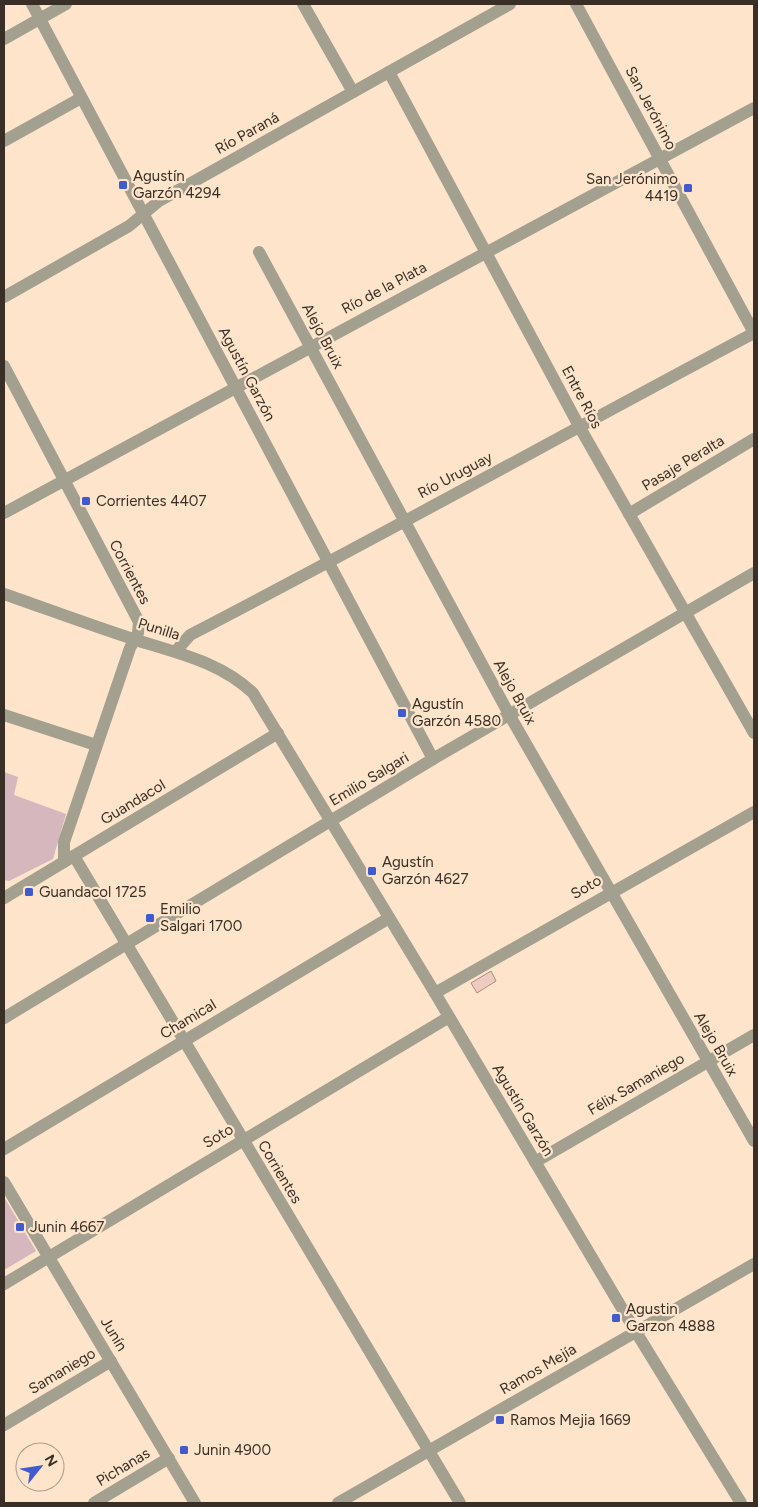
<svg xmlns="http://www.w3.org/2000/svg" width="758" height="1507" font-family="Figtree,sans-serif">
<rect width="100%" height="100%" fill="#fde4cb"/>
<!-- green -->
<g fill="#d5b7bd">
<path d="M4,772L18,777L14,795L66,814L53,859L9,881L4,880Z"/>
<path d="M4,1197L36,1251L4,1270Z"/>
</g>
<!-- building -->
<path fill="#eecac0" stroke="#ad8b82" d="M491,971L496,981L477,993L471,983Z"/>
<g fill="none" stroke-linecap="round" stroke-linejoin="round">
<!-- street -->
<g stroke="#a3a090" stroke-width="12">
<path d="M32,4L433,759"/>
<path d="M303,4L353,92"/>
<path d="M576,4L754,333"/>
<path d="M4,39L66,4"/>
<path d="M389,72L579,426L754,733"/>
<path d="M4,141L81,98"/>
<path d="M259,252L510,716L754,1141"/>
<path d="M4,297L129,226L159,201L510,4"/>
<path d="M4,366L139,622L138,633L130,648L64,842V862"/>
<path d="M4,513L754,108"/>
<path d="M629,514L754,439"/>
<path d="M4,594C47,609 90,625 133,639C176,653 219,661 253,693L435,993L636,1332L741,1503"/>
<path d="M176,651L190,635C379,537 566,433 754,333"/>
<path d="M4,715L96,745"/>
<path d="M74,856L460,1503"/>
<path d="M4,898L278,733"/>
<path d="M435,993L754,812"/>
<path d="M4,1018L433,759L754,573"/>
<path d="M4,1149L389,918"/>
<path d="M535,1162L754,1035"/>
<path d="M4,1182L195,1503"/>
<path d="M4,1284L449,1017"/>
<path d="M4,1425L111,1361"/>
<path d="M94,1503L169,1458"/>
<path d="M338,1503L754,1264"/>
</g>
</g>
<!-- markers -->
<g fill="#415bce" stroke="#fde4cb" stroke-width="2">
<rect x="118" y="180" width="10" height="10" rx="2.5"/>
<rect x="683" y="183" width="10" height="10" rx="2.5"/>
<rect x="81" y="496" width="10" height="10" rx="2.5"/>
<rect x="397" y="708" width="10" height="10" rx="2.5"/>
<rect x="367" y="866" width="10" height="10" rx="2.5"/>
<rect x="24" y="887" width="10" height="10" rx="2.5"/>
<rect x="145" y="913" width="10" height="10" rx="2.5"/>
<rect x="15" y="1222" width="10" height="10" rx="2.5"/>
<rect x="611" y="1313" width="10" height="10" rx="2.5"/>
<rect x="495" y="1415" width="10" height="10" rx="2.5"/>
<rect x="179" y="1445" width="10" height="10" rx="2.5"/>
</g>
<g text-anchor="middle" stroke-width="4.5" stroke-linejoin="round" paint-order="stroke">
<!-- street labels -->
<g font-size="15" fill="#392f26" stroke="#fde4cb">
<text transform="translate(651 108) rotate(62)" y="5">San Jerónimo</text>
<text transform="translate(247 133) rotate(-29)" y="5">Río Paraná</text>
<text transform="translate(384 288) rotate(-28)" y="5">Río de la Plata</text>
<text transform="translate(323 336) rotate(62)" y="5">Alejo Bruix</text>
<text transform="translate(247 374) rotate(62)" y="5">Agustín Garzón</text>
<text transform="translate(582 397) rotate(62)" y="5">Entre Ríos</text>
<text transform="translate(683 463) rotate(-31)" y="5">Pasaje Peralta</text>
<text transform="translate(455 475) rotate(-28)" y="5">Río Uruguay</text>
<text transform="translate(130 572) rotate(62)" y="5">Corrientes</text>
<text transform="translate(159 629) rotate(17)" y="5">Punilla</text>
<text transform="translate(515 692) rotate(61)" y="5">Alejo Bruix</text>
<text transform="translate(369 779) rotate(-31)" y="5">Emilio Salgari</text>
<text transform="translate(133 802) rotate(-31)" y="5">Guandacol</text>
<text transform="translate(586 887) rotate(-30)" y="5">Soto</text>
<text transform="translate(188 1019) rotate(-31)" y="5">Chamical</text>
<text transform="translate(716 1044) rotate(60)" y="5">Alejo Bruix</text>
<text transform="translate(636 1084) rotate(-30)" y="5">Félix Samaniego</text>
<text transform="translate(523 1110) rotate(59)" y="5">Agustín Garzón</text>
<text transform="translate(218 1136) rotate(-31)" y="5">Soto</text>
<text transform="translate(280 1172) rotate(59)" y="5">Corrientes</text>
<text transform="translate(114 1334) rotate(59)" y="5">Junín</text>
<text transform="translate(538 1369) rotate(-30)" y="5">Ramos Mejía</text>
<text transform="translate(62 1371) rotate(-31)" y="5">Samaniego</text>
<text transform="translate(123 1467) rotate(-31)" y="5">Pichanas</text>
</g>
<!-- poi labels -->
<g font-size="15" fill="#392f26" stroke="#fde4cb" text-anchor="start">
<text x="133" y="181">Agustín<tspan x="133" dy="17">Garzón 4294</tspan></text>
<text x="678" y="184" text-anchor="end">San Jerónimo<tspan x="678" dy="17">4419</tspan></text>
<text x="96" y="506">Corrientes 4407</text>
<text x="412" y="709">Agustín<tspan x="412" dy="17">Garzón 4580</tspan></text>
<text x="382" y="867">Agustín<tspan x="382" dy="17">Garzón 4627</tspan></text>
<text x="39" y="897">Guandacol 1725</text>
<text x="160" y="914">Emilio<tspan x="160" dy="17">Salgari 1700</tspan></text>
<text x="30" y="1232">Junin 4667</text>
<text x="626" y="1314">Agustin<tspan x="626" dy="17">Garzon 4888</tspan></text>
<text x="510" y="1425">Ramos Mejia 1669</text>
<text x="194" y="1455">Junin 4900</text>
</g>
</g>
<!-- border -->
<rect width="758" height="1507" fill="none" stroke="#392f26" stroke-width="10"/>
<!-- north arrow -->
<g transform="translate(40 1467) rotate(60)"><circle r="24" fill="#fde4cb" stroke="#af9c89"/>
<path d="M0-4L9 19L0 12L-9 19Z" fill="#415bce"/>
<text y="-8" font-size="14" font-weight="bold" text-anchor="middle" fill="#392f26">N</text>
</g>
</svg>
